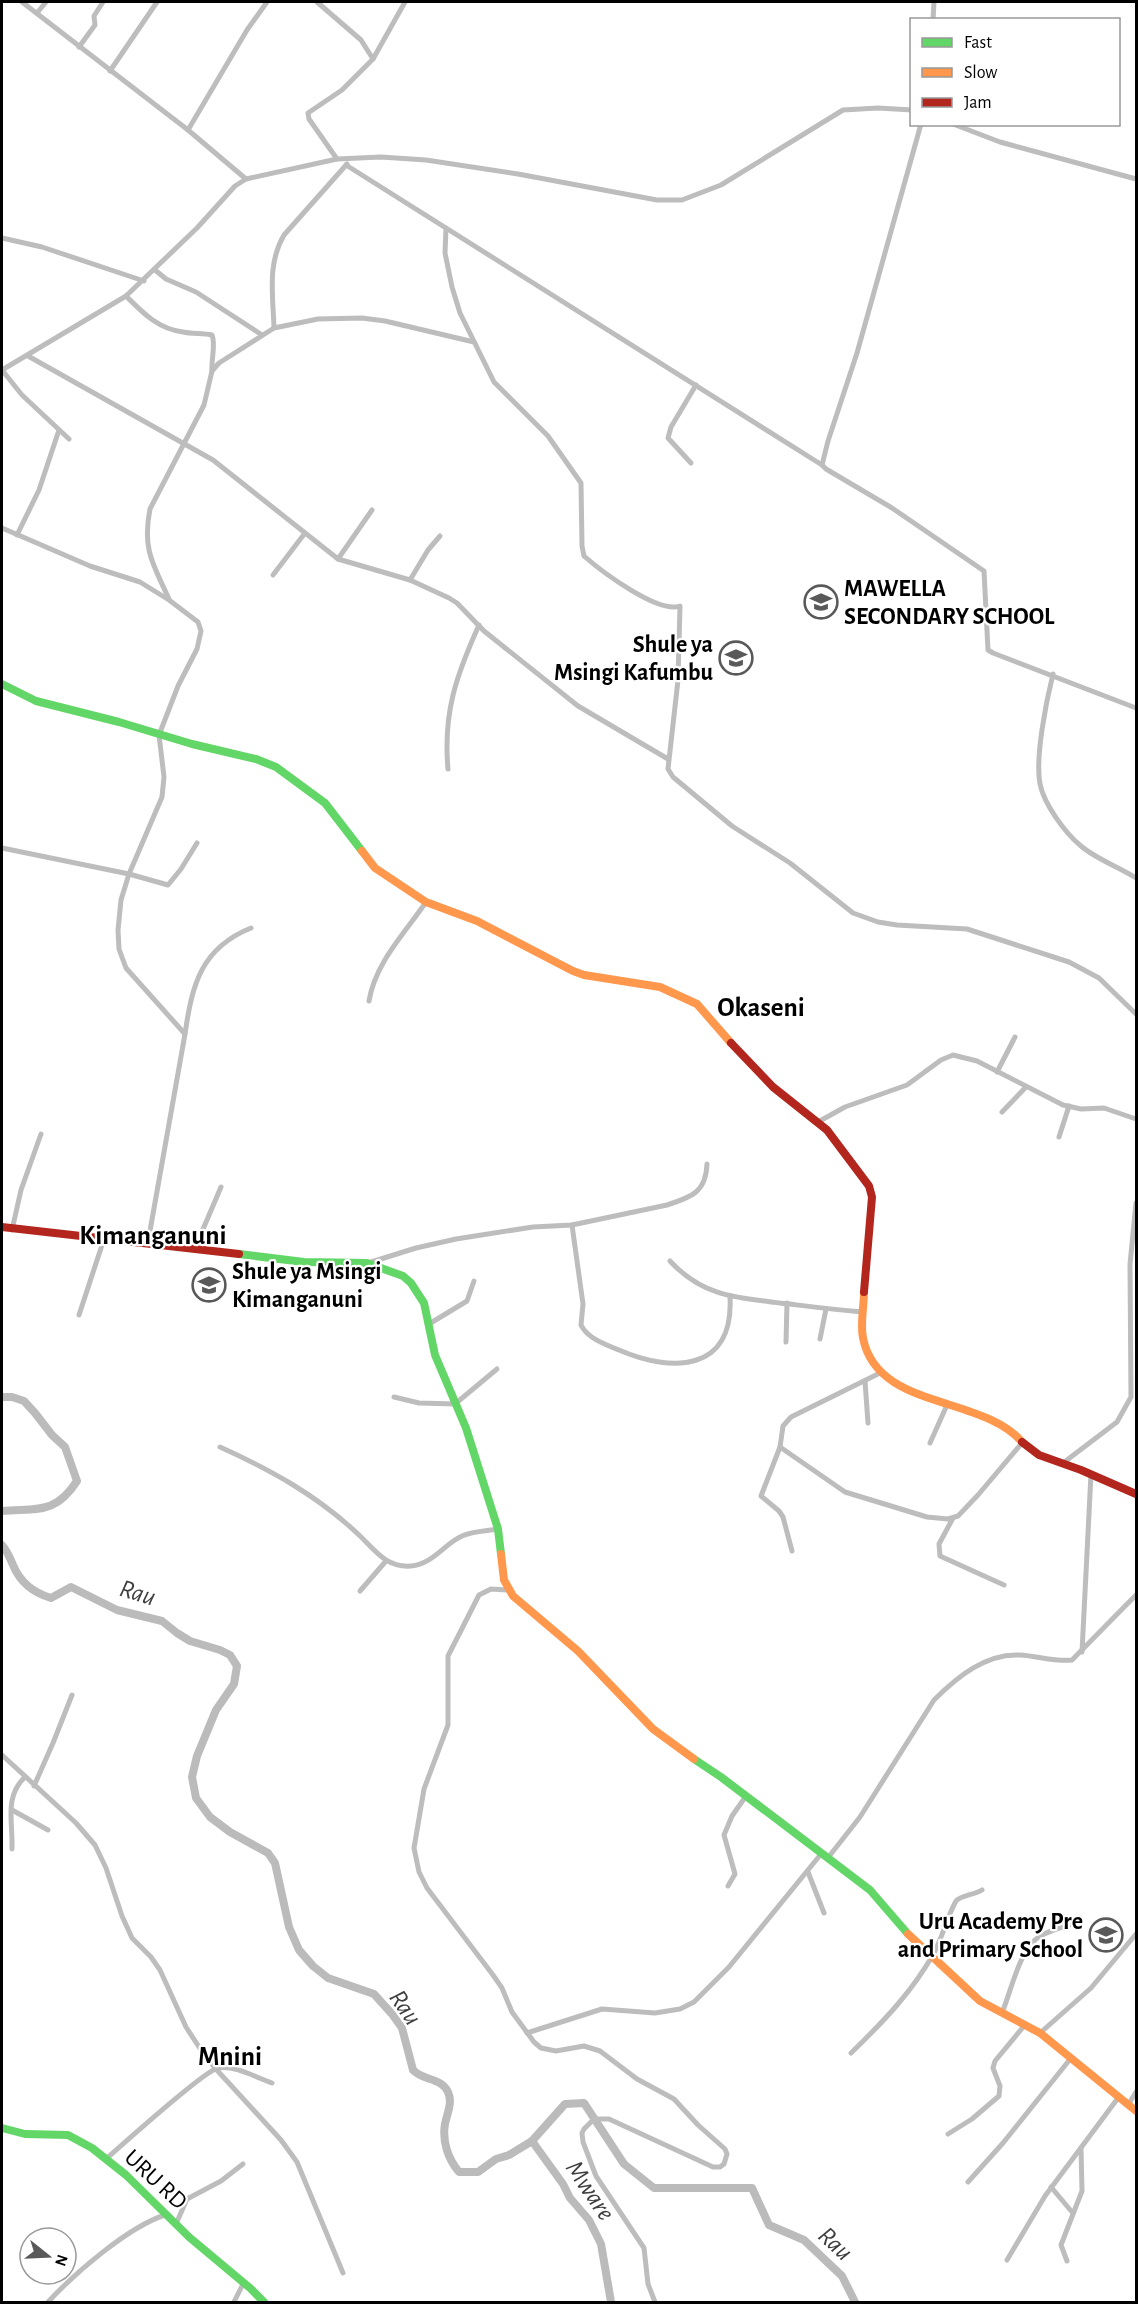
<svg xmlns="http://www.w3.org/2000/svg" width="1138" height="2304" font-family="'Alegreya Sans',sans-serif">
<rect width="100%" height="100%" fill="#fff"/>
<g fill="none" stroke-linecap="round" stroke-linejoin="round">
<!-- river -->
<g stroke="#bbb" stroke-width="8">
<path d="M2,1397H12L24,1401L35,1413L52,1435L65,1447L77,1481C55,1515 37,1508 2,1511"/>
<path d="M2,1545C8,1552 9,1556 13,1565C20,1582 34,1593 51,1598L71,1587L117,1610L162,1621L177,1633L190,1641L220,1650L230,1655L237,1666L234,1684L216,1710L197,1756L192,1777L196,1798L210,1817L230,1832L268,1853L275,1863L289,1927L299,1950L313,1966L328,1978L374,1994L392,2014L402,2028L413,2070C423,2081 441,2077 448,2092C453,2103 447,2113 445,2124C442,2141 448,2159 459,2172H478L496,2159L509,2155L532,2141L565,2104L584,2103L624,2164L654,2188H752L769,2225L804,2240L842,2276L855,2302"/>
<path d="M532,2141L563,2184L570,2198L589,2220L601,2244L611,2302"/>
</g>
<!-- street -->
<g stroke="#bdbdbd" stroke-width="5">
<path d="M22,2L188,130L246,179"/>
<path d="M317,2L361,40L373,59"/>
<path d="M37,13L46,2"/>
<path d="M933,20L934,2"/>
<path d="M79,47L95,25L94,16L103,2"/>
<path d="M110,71L157,2"/>
<path d="M921,124L857,353L828,441L822,465L826,469L892,508L984,571L988,650L993,653L1136,708"/>
<path d="M953,124L1000,142L1136,179"/>
<path d="M188,130L247,30L267,2"/>
<path d="M337,159L309,119L308,113L342,90L373,59L405,2"/>
<path d="M346,165L822,465"/>
<path d="M446,228L445,253L452,287L460,313L494,382L548,436L581,483L582,546L584,556C601,571 658,614 680,606L678,680L668,769L673,777L732,826L790,863L853,913L878,922L897,925L967,929L1069,962L1099,978L1136,1014"/>
<path d="M2,238L42,247L144,281"/>
<path d="M155,270L166,279L196,292L262,335"/>
<path d="M126,296C143,313 158,329 183,332C192,334 203,333 212,335C216,344 211,360 212,371"/>
<path d="M274,328C273,295 267,264 284,235L347,164"/>
<path d="M28,356L213,460L338,559L410,580L449,598L457,603L484,631L578,706L668,759"/>
<path d="M2,370L126,296L197,228L235,186L246,179L337,159L381,157L426,160L518,174L657,200H682L721,185L843,110L878,108L912,110"/>
<path d="M2,370L22,395L69,439"/>
<path d="M691,463L668,438L671,427L696,385"/>
<path d="M2,528L90,566L140,582L169,600L198,622L201,631L197,649L178,686L159,735L164,777L162,797L129,874L121,900L118,930L119,949L126,968L185,1034L148,1242"/>
<path d="M17,535L39,490L59,430"/>
<path d="M338,559L372,510"/>
<path d="M273,575L305,533"/>
<path d="M410,580L428,550L440,536"/>
<path d="M169,599C153,564 142,549 150,509L204,405L212,371L219,363L274,328L318,319L362,318L385,321L474,342"/>
<path d="M1053,674C1046,702 1035,758 1040,784C1044,804 1065,833 1081,846C1096,859 1119,867 1136,878"/>
<path d="M448,769C443,713 456,676 479,625"/>
<path d="M2,848L129,874L168,885L181,869L197,843"/>
<path d="M369,1001C375,963 405,933 426,902"/>
<path d="M185,1034C192,985 201,948 251,928"/>
<path d="M997,1072L1015,1037"/>
<path d="M1002,1112L1026,1087"/>
<path d="M818,1122L845,1107L907,1085L941,1060L953,1055L977,1061L1063,1105L1081,1109L1104,1108L1136,1119"/>
<path d="M1059,1137L1069,1106"/>
<path d="M572,1225L583,1304L581,1325C587,1338 606,1345 619,1350C672,1373 734,1372 730,1297"/>
<path d="M12,1230L21,1190L41,1134"/>
<path d="M195,1248L221,1187"/>
<path d="M670,1261C705,1299 742,1298 789,1304C814,1307 838,1310 863,1312"/>
<path d="M368,1263L416,1248L456,1239L533,1227L572,1225L667,1205C692,1197 706,1192 707,1164"/>
<path d="M79,1315L104,1239"/>
<path d="M429,1324L467,1301L474,1281"/>
<path d="M820,1339L826,1309"/>
<path d="M786,1342L787,1303"/>
<path d="M865,1381L868,1423"/>
<path d="M394,1397L419,1403L455,1404L497,1369"/>
<path d="M930,1443L947,1405"/>
<path d="M220,1447C271,1470 318,1496 359,1535C375,1550 386,1568 411,1566C433,1564 444,1544 462,1536C473,1531 487,1531 498,1529"/>
<path d="M780,1447L845,1492L927,1517L948,1519L958,1516L978,1495L1022,1443"/>
<path d="M1063,1463L1117,1422L1131,1397L1130,1264L1136,1203"/>
<path d="M953,1518L939,1544L940,1556L1004,1585"/>
<path d="M792,1551L783,1517L779,1511L761,1496L780,1447L783,1426L791,1417L882,1372"/>
<path d="M507,1590L491,1589L479,1595L448,1656V1725L424,1789L414,1848L419,1872L427,1888L493,1975L502,1988L512,2012L534,2042L541,2048L556,2051L584,2046L600,2051L637,2079L674,2099L698,2125L725,2149L727,2154L724,2164L720,2167H713L609,2119H594L584,2129L582,2133L583,2142L596,2176L644,2248L648,2284L655,2302"/>
<path d="M360,1591L386,1561"/>
<path d="M1082,1652L1091,1474"/>
<path d="M2,1755L76,1823L95,1845L106,1868L122,1916L132,1938L151,1957L160,1970L186,2027L199,2047L215,2068L281,2140L297,2162L343,2273"/>
<path d="M34,1786L53,1743L72,1695"/>
<path d="M12,1810L48,1830"/>
<path d="M12,1849C13,1821 4,1797 25,1777"/>
<path d="M827,1859L860,1817L934,1700C957,1677 986,1653 1020,1655C1038,1656 1055,1662 1072,1660L1136,1595"/>
<path d="M808,1872L824,1913"/>
<path d="M728,1886L735,1874L724,1835L732,1816L746,1796"/>
<path d="M1002,2013C1010,1994 1019,1953 1035,1940C1045,1931 1062,1928 1075,1923"/>
<path d="M527,2033L602,2009L655,2013L680,2009L694,2002L729,1967L821,1854"/>
<path d="M1040,2033L1091,1988L1136,1934"/>
<path d="M851,2053C883,2022 912,1992 934,1953C943,1936 947,1917 956,1901C961,1895 974,1895 982,1890"/>
<path d="M1128,2105L1136,2092"/>
<path d="M948,2134L972,2119L999,2096L1000,2086L993,2068L995,2061L1024,2026"/>
<path d="M106,2159C122,2145 205,2070 218,2068C235,2065 257,2078 272,2083"/>
<path d="M968,2182L1003,2143L1071,2058"/>
<path d="M1051,2187L1072,2212"/>
<path d="M176,2224L187,2199L221,2181L243,2164"/>
<path d="M1007,2260L1045,2196L1118,2098"/>
<path d="M1067,2261L1061,2245L1082,2191L1081,2148"/>
<path d="M48,2302C75,2273 128,2227 165,2215"/>
<path d="M234,2302L244,2282"/>
</g>
<!-- fast -->
<g stroke="#63d668" stroke-width="8">
<path d="M2,684L36,701L119,722L192,744L256,759L276,767L325,803L362,851"/>
<path d="M239,1254L304,1262L367,1263L403,1276L411,1283L424,1303L435,1355L466,1428L498,1529L501,1554"/>
<path d="M694,1759L721,1777L870,1890L908,1934"/>
<path d="M2,2128L25,2134L68,2135L92,2148L126,2175L189,2237L250,2288L264,2302"/>
</g>
<!-- slow -->
<g stroke="#ff974d" stroke-width="8">
<path d="M362,851L375,868L426,902L477,921L573,971L584,975L660,987L697,1004L731,1043"/>
<path d="M864,1292C864,1306 860,1324 863,1338C877,1410 982,1395 1022,1442"/>
<path d="M501,1554L504,1580L513,1596L578,1651L653,1729L694,1759"/>
<path d="M908,1934L980,2001L1040,2033L1136,2111"/>
</g>
<!-- jam -->
<g stroke="#b3261e" stroke-width="8">
<path d="M731,1043L773,1087L827,1130L869,1186L872,1197L864,1292"/>
<path d="M2,1227L239,1254"/>
<path d="M1022,1442L1039,1455L1081,1470L1136,1494"/>
</g>
</g>
<!-- icons -->
<defs>
<symbol id="school-ring" viewBox="-11 -11 22 22"><circle r="9.5" fill="#fff" stroke="#595959" stroke-width="1.5"/><path d="M0-5L7-2L0 1L-7-2ZM-4 1L0 2.5L4 1V4Q0 6-4 4Z" fill="#595959"/></symbol>
</defs>
<g fill-rule="evenodd">
<use href="#school-ring" x="802" y="583" width="38" height="38"/>
<use href="#school-ring" x="717" y="639" width="38" height="38"/>
<use href="#school-ring" x="190" y="1266" width="38" height="38"/>
<use href="#school-ring" x="1087" y="1916" width="38" height="38"/>
</g>
<g text-anchor="middle" stroke-width="4.5" stroke-linejoin="round" paint-order="stroke">
<!-- poi labels -->
<g font-size="24" font-weight="bold" fill="#000" stroke="#fff" text-anchor="start">
<text x="844" y="596">MAWELLA<tspan x="844" dy="28">SECONDARY SCHOOL</tspan></text>
<text x="713" y="652" text-anchor="end">Shule ya<tspan x="713" dy="28">Msingi Kafumbu</tspan></text>
<text x="232" y="1279">Shule ya Msingi<tspan x="232" dy="28">Kimanganuni</tspan></text>
<text x="1083" y="1929" text-anchor="end">Uru Academy Pre<tspan x="1083" dy="28">and Primary School</tspan></text>
</g>
<!-- street labels -->
<g font-size="24" fill="#000" stroke="#fff">
<text transform="translate(156 2179) rotate(43)" y="8">URU RD</text>
</g>
<!-- water labels -->
<g font-size="26" font-style="italic" fill="#3f3f3f" stroke="#fff">
<text transform="translate(138 1592) rotate(17)" y="9">Rau</text>
<text transform="translate(406 2007) rotate(56)" y="9">Rau</text>
<text transform="translate(591 2190) rotate(56)" y="9">Mware</text>
<text transform="translate(836 2243) rotate(43)" y="9">Rau</text>
</g>
<!-- quarter labels -->
<g font-size="27" font-weight="bold" fill="#000" stroke="#fff">
<text x="761" y="1016">Okaseni</text>
<text x="153" y="1244">Kimanganuni</text>
<text x="230" y="2065">Mnini</text>
</g>
</g>
<!-- border -->
<rect width="1138" height="2304" fill="none" stroke="#000000" stroke-width="6"/>
<!-- legend -->
<rect x="910" y="18" width="210" height="108" fill="#ffffff" stroke="#999999" stroke-width="1.5"/>
<rect x="922" y="38" width="30" height="9" fill="#63d668" stroke="#999999" stroke-width="1.5"/>
<text x="964" y="48" font-size="18" fill="#000000">Fast</text>
<rect x="922" y="68" width="30" height="9" fill="#ff974d" stroke="#999999" stroke-width="1.5"/>
<text x="964" y="78" font-size="18" fill="#000000">Slow</text>
<rect x="922" y="98" width="30" height="9" fill="#b3261e" stroke="#999999" stroke-width="1.5"/>
<text x="964" y="108" font-size="18" fill="#000000">Jam</text>
<!-- north arrow -->
<g transform="translate(48 2256) rotate(108)"><circle r="28" fill="#ffffff" stroke="#999999" stroke-width="1.5"/>
<path d="M0-4.5L10 22L0 15L-10 22Z" fill="#595959"/>
<text y="-9" font-size="16" font-weight="bold" text-anchor="middle" fill="#000000">N</text>
</g>
</svg>
